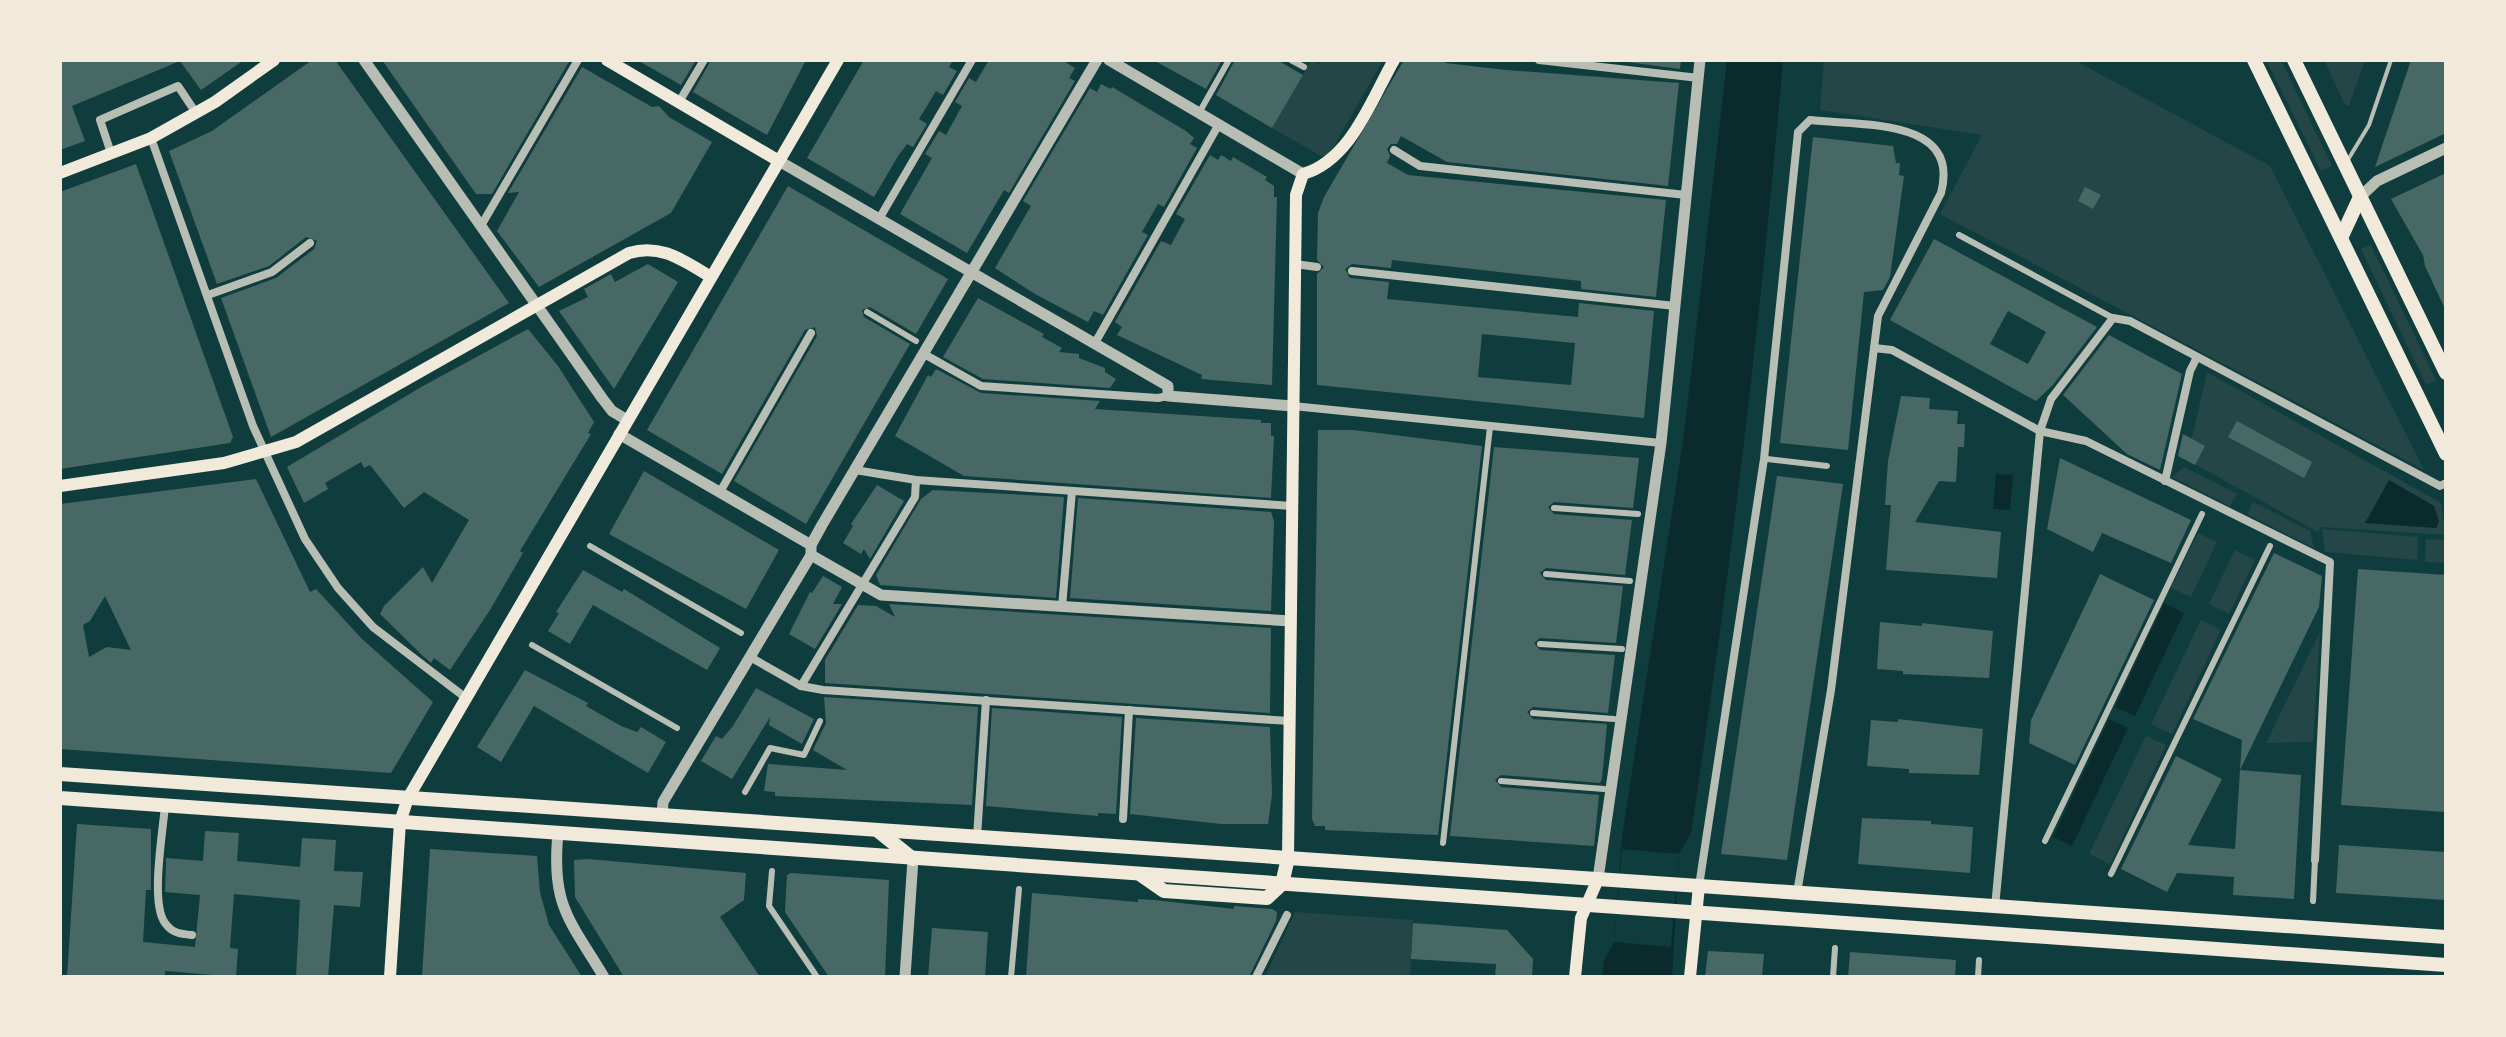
<svg xmlns="http://www.w3.org/2000/svg" width="2506" height="1037" font-family="'PT Serif',serif">
<rect width="100%" height="100%" fill="#0f3d3e"/>
<!-- green -->
<g fill="#244646">
<path d="M1311,60L1319,64L1322,60H1383L1330,153L1323,157L1272,128Z"/>
<path d="M1824,60H2074L2270,166L2424,470L1940,214L1982,135L1820,110Z"/>
<path d="M2266,60H2281L2332,166L2321,171Z"/>
<path d="M2324,60H2365L2349,106L2345,105Z"/>
<path d="M2371,245L2436,380L2426,385L2361,249Z"/>
<path d="M2207,372L2441,503L2446,535L2321,527L2318,532L2187,460Z"/>
<path d="M2184,467L2237,494L2230,506L2172,477Z"/>
<path d="M2253,502L2310,531L2314,548L2247,514Z"/>
<path d="M2322,529L2418,537L2417,560L2325,552Z"/>
<path d="M2198,533L2217,542L2191,597L2171,588Z"/>
<path d="M2426,539L2446,540V563L2425,562Z"/>
<path d="M2235,550L2255,560L2229,614L2209,604Z"/>
<path d="M2201,620L2221,630L2172,734L2151,724Z"/>
<path d="M2320,632L2313,742L2266,743Z"/>
<path d="M2146,736L2166,745L2110,864L2089,854Z"/>
<path d="M1295,912L1413,920L1410,977H1265Z"/>
</g>
<!-- water -->
<g fill="#0a2a2b">
<path d="M1727,60H1783C1761,319 1730,576 1691,833L1679,854L1672,977H1602L1604,961L1614,942L1622,837L1684,435Z"/>
<path d="M1996,474L2013,475L2010,510L1993,509Z"/>
<path d="M2389,480L2434,506L2439,521L2436,528L2365,523Z"/>
<path d="M2164,603L2184,613L2135,716L2115,707Z"/>
<path d="M2109,719L2128,728L2072,846L2053,837Z"/>
</g>
<!-- pier -->
<path fill="#0f3d3e" d="M1622,849L1679,854L1671,947L1614,942Z"/>
<!-- building -->
<g fill="#486865" fill-rule="evenodd">
<path d="M60,60H244L201,90L180,61L72,106L85,141L60,150Z"/>
<path d="M312,60H335L509,303L271,437L221,298L276,278L314,249L317,241L306,237L269,266L217,284L169,151L212,131Z"/>
<path d="M382,60H570L492,194H476Z"/>
<path d="M637,60H696L681,85Z"/>
<path d="M711,60H806L767,135L693,92Z"/>
<path d="M864,60H953L949,67L957,71L943,95L936,91L919,119L927,124L913,147L907,144L898,156L874,197L807,158Z"/>
<path d="M989,60H1062L1075,68L1069,78L1075,81L1009,193L1004,190L967,253L900,214L932,158L925,154L939,131L946,135L962,106L955,102L969,78L976,82Z"/>
<path d="M1153,60H1222L1206,89Z"/>
<path d="M1235,60H1277L1303,75L1272,128L1216,95Z"/>
<path d="M1404,60H1448L1445,63L1506,70L1679,83L1668,186L1447,162L1401,136L1397,144H1391L1387,149L1390,156L1387,163L1408,175L1666,200L1656,297L1581,289V281L1392,260L1391,268L1352,264L1345,269L1350,278L1389,282L1387,299L1578,317L1579,303L1654,311L1644,418L1317,385V274L1324,267L1317,260L1318,213L1324,197ZM1482,334L1575,343L1571,385L1478,377Z"/>
<path d="M1612,60H1681L1680,69Z"/>
<path d="M2411,60H2446V133L2375,167Z"/>
<path d="M582,67L652,107L659,106L669,117L712,142L671,213L539,287L497,231L519,192L508,193Z"/>
<path d="M1101,84L1111,89L1112,87L1186,131L1194,138L1190,144L1197,148L1164,207L1158,204L1142,232L1148,235L1103,315L1094,311L1088,322L1035,294L995,268L1031,206L1023,201L1090,88L1097,92Z"/>
<path d="M1813,137L1893,146L1896,163H1900L1899,175L1904,176L1890,277L1883,290L1864,292L1848,450L1780,443Z"/>
<path d="M1210,155L1218,160L1221,155L1231,161L1233,157L1267,177L1265,180L1274,186V197H1277L1272,385L1201,379L1202,375L1117,335L1122,327L1115,322L1161,241L1171,245L1185,219L1176,214Z"/>
<path d="M136,164L233,437L230,443L60,469V192Z"/>
<path d="M2446,173V311L2425,266L2423,255L2391,199Z"/>
<path d="M788,186L948,279L916,334L870,307L862,310L864,317L910,344L806,524L734,481L817,336L815,327L805,330L722,474L647,430Z"/>
<path d="M2085,187L2101,195L2093,209L2078,201Z"/>
<path d="M1934,239L2097,327L2053,385L2036,401L1890,320ZM2008,311L2046,332L2028,364L1990,344Z"/>
<path d="M648,264L678,282L614,389L559,311L588,297L584,289L611,274L615,282Z"/>
<path d="M978,298L1044,334L1042,337L1062,348L1059,352L1079,354V358L1105,368V372L1116,379L1110,388L983,379L943,357Z"/>
<path d="M528,329L558,366L594,422L588,433L591,434L520,551L523,553L490,610L450,670L434,658L431,663L423,656L380,614L384,606L423,567L432,583L469,520L424,492L404,508L370,465L364,468L361,462L325,483L328,489L304,503L287,467L423,386Z"/>
<path d="M2109,335L2182,374L2160,470L2127,454L2063,395Z"/>
<path d="M936,369L981,393L1100,401L1095,409L1261,420V423H1271V436H1274L1271,498L964,476L895,436L928,375L931,377Z"/>
<path d="M1901,396L1930,398L1929,409L1958,411L1957,424H1965L1964,447H1958L1956,482L1939,481L1915,522L2001,532L1997,578L1886,570L1891,505H1885L1888,461Z"/>
<path d="M2237,421L2312,462L2304,478L2228,437Z"/>
<path d="M1318,430H1354L1482,446L1438,835L1325,830V826H1315L1312,819Z"/>
<path d="M2183,434L2205,446L2195,465L2178,456Z"/>
<path d="M1494,447L1639,458L1633,508L1554,502L1548,507L1554,514L1632,520L1625,575L1546,568L1540,573L1546,580L1623,586L1616,643L1540,638L1534,643L1540,650L1615,655L1608,713L1533,707L1527,712L1533,719L1607,724L1602,779L1600,783L1501,775L1495,780L1501,787L1599,795L1594,846L1450,836Z"/>
<path d="M2060,458L2191,520L2171,563L2102,533L2093,552L2047,529Z"/>
<path d="M644,471L779,550L746,609L609,534Z"/>
<path d="M1777,476L1843,484L1787,860L1721,854Z"/>
<path d="M256,479L310,592L316,589L362,639L433,702L391,773L60,749V504ZM105,596L131,650L107,647L89,657L83,625L90,621Z"/>
<path d="M877,485L904,501L870,559L864,549L861,554L843,543L853,526L851,524Z"/>
<path d="M933,490L1064,497L1056,598L880,585L876,575L921,499Z"/>
<path d="M1078,498L1271,512L1274,521L1271,611L1070,598Z"/>
<path d="M2274,553L2322,576L2319,607L2240,770L2242,740L2193,719Z"/>
<path d="M2358,569L2446,575V812L2341,805Z"/>
<path d="M583,570L622,592L624,589L720,648L707,670L593,605L570,644L548,631L559,613L556,612Z"/>
<path d="M2100,574L2154,600L2075,765L2029,743L2031,720Z"/>
<path d="M823,576L842,587L833,604H842L815,649L789,634L810,592L812,593Z"/>
<path d="M889,604L1271,628L1270,713L825,683V660L858,605L876,606L895,617Z"/>
<path d="M1880,622L1922,626V623L1993,631L1989,678L1903,674V671L1877,669Z"/>
<path d="M525,670L588,703L586,706L621,726L637,732L641,727L666,742L648,773L534,706L501,762L477,747Z"/>
<path d="M756,688L814,719L802,744L769,725L770,717L732,779L701,761L716,736L722,739L733,726Z"/>
<path d="M824,697L978,707L972,805L775,796V792L764,791L768,764L847,770L813,750L826,723Z"/>
<path d="M992,708L1122,717L1116,814L1098,813V816L986,806Z"/>
<path d="M1136,718L1270,727L1272,795L1268,824H1221L1130,814Z"/>
<path d="M1898,719L1983,729L1979,775L1909,773V769L1867,766L1871,720L1898,722Z"/>
<path d="M2176,756L2222,779L2188,845L2235,849L2240,770L2301,775L2294,899L2233,895L2234,877L2177,873L2167,892L2121,869Z"/>
<path d="M1862,818L1931,821V824L1973,827L1970,873L1858,864Z"/>
<path d="M77,824L151,829V890H146L143,942L195,947L200,895L165,892L166,867V858L203,861L205,831L239,833L237,861L300,867L302,838L336,840L334,871L363,872L360,907L334,905L328,977H296L300,900L234,894L230,948L238,949L236,977L165,971V977H67Z"/>
<path d="M2339,845L2446,852V900L2336,893Z"/>
<path d="M430,849L537,856L540,892L549,925L582,977H422Z"/>
<path d="M588,859L746,873L744,900L720,917L760,977H624L575,897L574,860Z"/>
<path d="M791,873L889,880L885,977H829L785,912L787,875Z"/>
<path d="M1032,893L1138,902V899L1154,900L1234,909V906L1272,909L1277,912L1276,921L1249,977H1026Z"/>
<path d="M1413,923L1507,930L1533,959L1532,977H1495L1496,964L1411,959Z"/>
<path d="M932,928L988,932L985,977H928Z"/>
<path d="M1708,951L1764,954L1762,977H1705Z"/>
<path d="M1850,952L1956,960L1955,977H1848Z"/>
</g>
<g fill="none" stroke-linecap="round" stroke-linejoin="round">
<!-- service -->
<path stroke="#b8beb3" stroke-width="4" d="M2346,163L2369,125L2391,60"/>
<!-- pedestrian -->
<g stroke="#b8beb3" stroke-width="6">
<path d="M1291,60L1304,67"/>
<path d="M1199,113L1229,60"/>
<path d="M1959,235L2113,318"/>
<path d="M867,312L916,341"/>
<path d="M1767,459L1827,466"/>
<path d="M1554,508L1638,514"/>
<path d="M590,546L741,633"/>
<path d="M1546,574L1630,581"/>
<path d="M1540,644L1622,649"/>
<path d="M532,645L677,728"/>
<path d="M1533,713L1614,719"/>
<path d="M1501,781L1604,789"/>
<path d="M745,792L770,748L804,755L820,721"/>
<path d="M2045,841L2202,514"/>
<path d="M1443,843L1490,427"/>
<path d="M772,871L769,906L817,977"/>
<path d="M2111,874L2270,546"/>
<path d="M2313,901L2315,860"/>
<path d="M1011,977L1019,889"/>
<path d="M1833,977L1835,948"/>
<path d="M1978,977L1979,960"/>
</g>
<!-- minor -->
<g stroke="#b8beb3" stroke-width="8">
<path d="M1539,60L1699,78"/>
<path d="M679,102L704,60"/>
<path d="M151,138L253,426L305,539L338,588L373,627L466,698"/>
<path d="M1394,150L1420,166L1686,195"/>
<path d="M111,153L100,120L178,86L196,113"/>
<path d="M879,219L972,60"/>
<path d="M482,224L578,60"/>
<path d="M1295,264L1317,267"/>
<path d="M1352,271L1675,306"/>
<path d="M208,295L272,272L310,243"/>
<path d="M1095,343L1219,124"/>
<path d="M1874,348L1892,350L2040,431L2086,441L2330,562L2315,860"/>
<path d="M924,354L981,386L1158,398L1168,396"/>
<path d="M1293,406L1661,443"/>
<path d="M855,470L916,480L1292,506"/>
<path d="M2165,481L2190,371L2197,357"/>
<path d="M720,492L811,333"/>
<path d="M1062,607L1072,491"/>
<path d="M750,657L801,686L823,690L1289,721"/>
<path d="M801,686L915,497L916,480"/>
<path d="M165,805C163,832 150,903 165,923C172,933 180,934 192,935"/>
<path d="M1123,819L1129,710"/>
<path d="M977,837L986,700"/>
<path d="M1699,886L1764,459L1798,132L1810,120C1860,126 1961,117 1941,193L1878,316L1831,690L1797,893"/>
<path d="M1995,907L2040,431L2051,399L2113,318L2130,321L2440,486L2446,483"/>
<path d="M1256,977L1287,915"/>
</g>
<!-- tertiary -->
<g stroke="#b8beb3" stroke-width="11">
<path d="M364,60L602,398L612,411L627,420"/>
<path d="M1109,60L1303,174"/>
<path d="M779,161L1168,386V396L1293,406"/>
<path d="M2360,197L2377,181L2446,148"/>
<path d="M619,434L811,545"/>
<path d="M811,555L881,595L1291,621"/>
<path d="M662,816L663,802L811,555V545L822,525L1097,60"/>
<path d="M558,833C551,905 569,919 604,977"/>
<path d="M1598,879L1661,443L1700,60"/>
<path d="M905,977L913,859"/>
</g>
<!-- secondary -->
<g stroke="#f1e9da" stroke-width="12">
<path d="M607,60L779,161"/>
<path d="M60,173L151,138L215,102L274,60"/>
<path d="M60,486L224,463L296,442L629,253C661,243 684,261 711,277"/>
<path d="M1288,858L1296,195L1303,174C1351,160 1371,100 1394,60"/>
<path d="M390,977L400,822L408,798L838,60"/>
<path d="M1575,977L1581,918L1598,879"/>
<path d="M1690,977L1699,886"/>
</g>
<!-- primary -->
<g stroke="#f1e9da" stroke-width="14">
<path d="M2254,60L2446,454"/>
<path d="M2294,60L2446,373"/>
<path d="M2341,238L2360,197"/>
<path d="M60,774L2446,937"/>
<path d="M60,798L2446,965"/>
<path d="M877,830L913,859"/>
<path d="M1141,875L1164,891L1267,898L1282,884L1288,858"/>
</g>
</g>
<!-- border -->
<rect width="2506" height="1037" fill="none" stroke="#f1e9da" stroke-width="124"/>
</svg>
